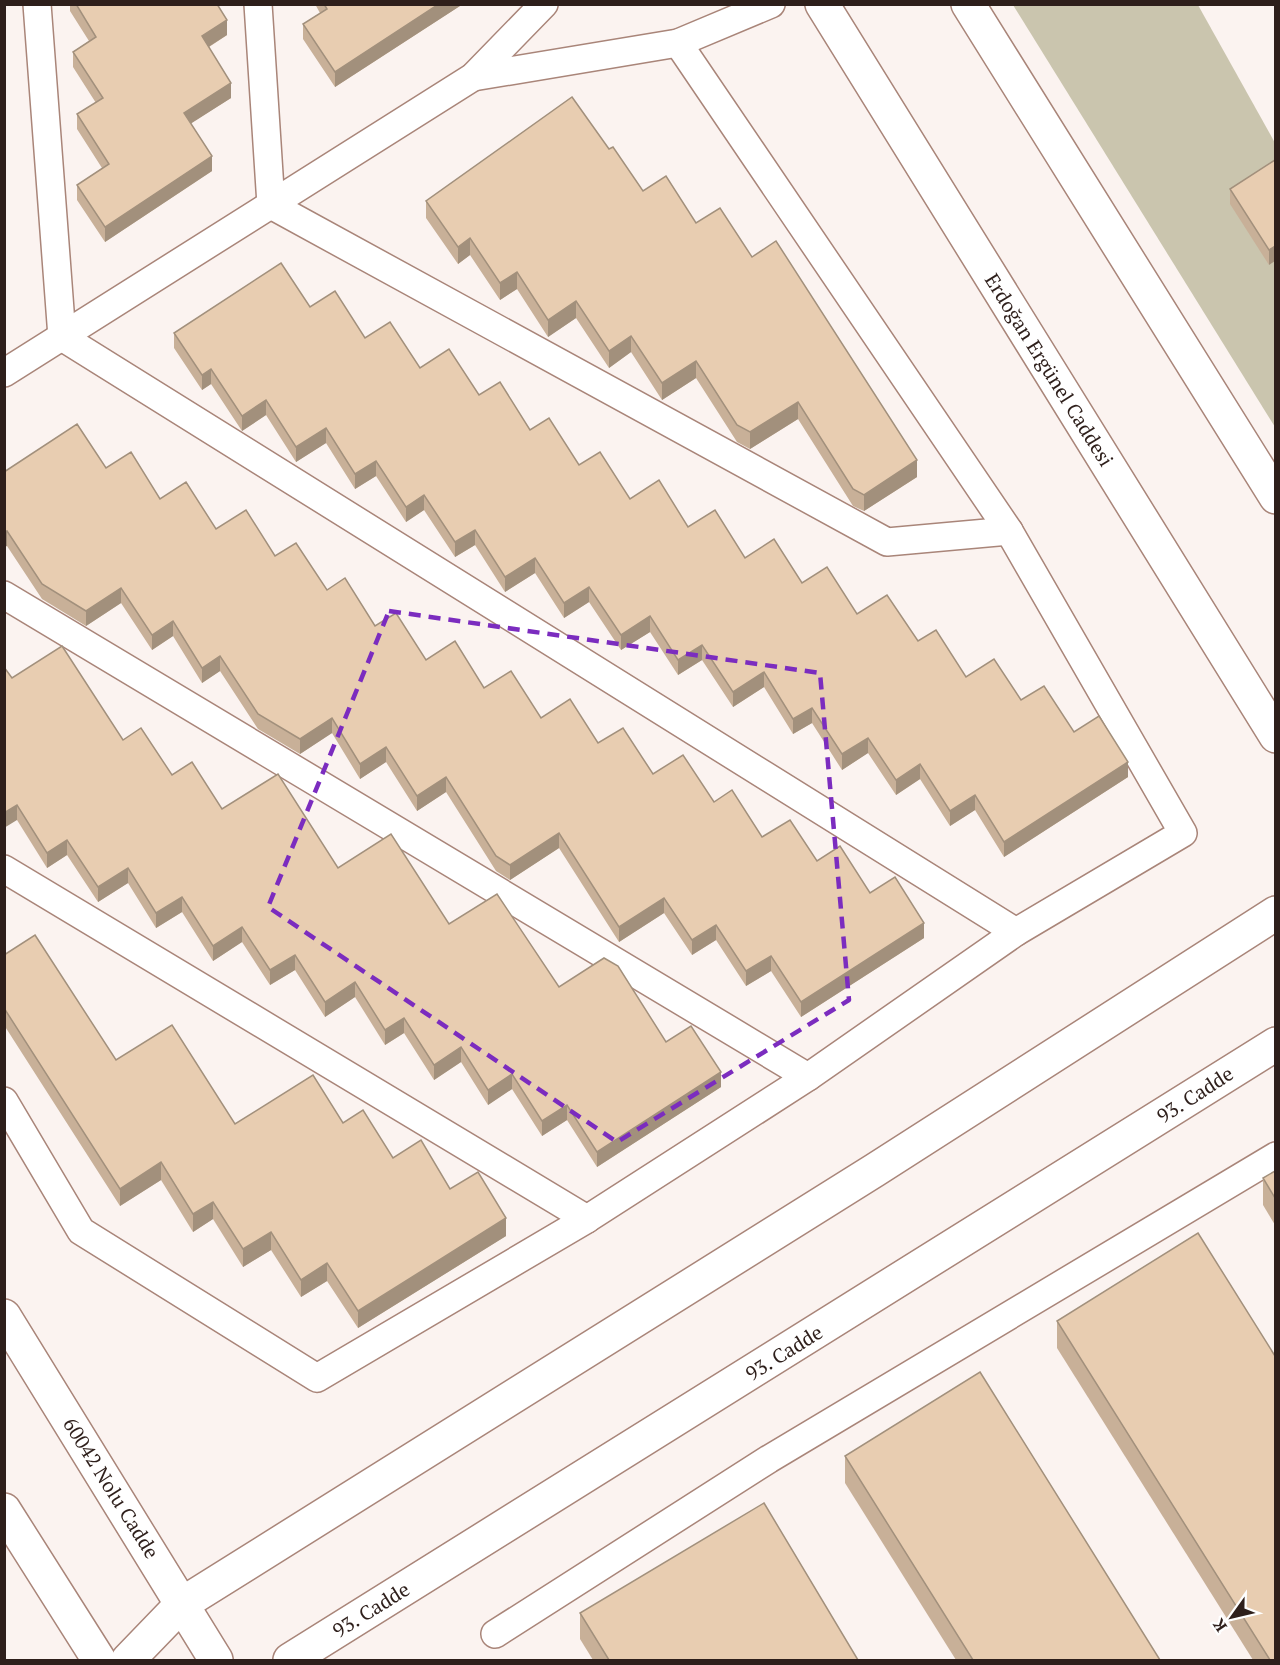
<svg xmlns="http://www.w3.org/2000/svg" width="1280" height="1665" font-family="'PT Serif',serif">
<rect width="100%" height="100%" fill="#fbf3f0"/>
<!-- green -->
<path fill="#cac5ae" d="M1013,5H1198L1275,143V427Z"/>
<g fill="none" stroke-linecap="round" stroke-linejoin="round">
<defs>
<g id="lane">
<path d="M37,4L62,337L1016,932L808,1077"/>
<path d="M258,4L271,205L887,542L1009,531"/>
<path d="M678,43L1009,531L1183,833L1016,932"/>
<path d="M473,77L678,43L771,4"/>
<path d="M4,373L473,77L544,4"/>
<path d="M4,595L808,1077L587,1219L317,1378L81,1231L4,1101"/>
<path d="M4,869L587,1219"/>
<path d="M495,1634L769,1459L1276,1156"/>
</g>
<g id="street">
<path d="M822,4L1276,736"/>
<path d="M968,4L1276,497"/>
</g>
<g id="secondary">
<path d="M4,1316L216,1660"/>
<path d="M4,1510L99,1660"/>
<path d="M128,1660L182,1604L875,1170L1276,913"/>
<path d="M290,1660L1276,1044"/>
</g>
</defs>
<!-- lane casing -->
<use href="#lane" stroke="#a98579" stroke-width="30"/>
<!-- street casing -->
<use href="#street" stroke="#a98579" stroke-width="36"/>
<!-- secondary casing -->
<use href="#secondary" stroke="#a98579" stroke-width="36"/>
<!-- lane -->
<use href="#lane" stroke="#fff" stroke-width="27"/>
<!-- street -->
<use href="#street" stroke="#fff" stroke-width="33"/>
<!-- secondary -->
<use href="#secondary" stroke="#fff" stroke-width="33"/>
</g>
<!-- wall -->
<g fill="#c8b098">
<path d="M70,4H217L227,35L209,47L231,98L191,123L212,171L105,242L77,200V185L102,168L77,129V114L96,103L73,67V52L89,41L70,11Z"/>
<path d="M315,4H463L335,87L303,39V24L320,13Z"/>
<path d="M609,149L643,191L752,257L917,477L864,511L853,506L798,419L750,449L737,442L696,378L662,400L631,352L609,368L576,318L548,337L517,289L500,300L470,255L458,264L426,218V201Z"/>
<path d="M1275,160L1269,265L1230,204V189Z"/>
<path d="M310,307L420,368L479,395L530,430L579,465L630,499L688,527L745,558L802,583L857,614L918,641L966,677L1021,700L1074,732L1128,777L1004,857L975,810L950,826L920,779L896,795L868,753L842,770L812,723L793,734L764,687L733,707L702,660L678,675L650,632L621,650L589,602L564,618L535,573L505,592L475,545L455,557L424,510L406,522L376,476L355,489L326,443L296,462L266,415L242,431L211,384L202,390L174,348V333Z"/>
<path d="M106,468L216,529L275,556L327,590L375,626L426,660L484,688L541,718L598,743L653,774L714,802L762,837L817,861L870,893L924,938L801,1017L771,971L746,986L716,940L692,955L664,913L619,942L559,848L510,880L496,871L446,792L417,811L386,762L360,779L332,733L300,754L258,729L220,671L202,683L173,636L152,650L121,603L86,626L42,599L7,546L4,547V472Z"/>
<path d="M12,678L123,740L172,775L222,809L449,924L559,987L666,1042L721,1087L597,1167L567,1120L542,1136L512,1089L488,1105L461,1062L434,1080L404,1033L385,1045L355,997L325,1017L295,970L270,985L242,942L213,961L182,912L156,928L128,883L98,902L67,855L47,868L17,820Z"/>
<path d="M4,955L116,1060L235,1124L343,1123L393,1158L450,1189L506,1236L358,1328L327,1281L301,1297L271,1250L243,1267L213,1219L193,1232L161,1180L120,1206L4,1025Z"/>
<path d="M1275,1171V1225L1263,1205V1178Z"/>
<path d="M1057,1321L1275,1660H1253L1057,1348Z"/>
<path d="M845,1456L1160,1660H956L845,1483Z"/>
<path d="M580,1613L858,1660H593L580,1639Z"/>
</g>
<!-- shaded-wall -->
<g fill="#a2907c">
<path d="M439,4H463L335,87V72Z"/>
<path d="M227,20V35L202,51V36Z"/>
<path d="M231,83V98L184,128V113Z"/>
<path d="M212,156V171L105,242V227Z"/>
<path d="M470,238V255L458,264V247Z"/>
<path d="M1275,246V261L1269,265V250Z"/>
<path d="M517,272V289L500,300V283Z"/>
<path d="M576,301V318L548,337V320Z"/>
<path d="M631,336V352L609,368V351Z"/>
<path d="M696,361V378L662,400V383Z"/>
<path d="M211,369V384L202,390V375Z"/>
<path d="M266,400V415L242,431V416Z"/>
<path d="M798,402V419L750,449V432Z"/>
<path d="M326,428V443L296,462V447Z"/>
<path d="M917,460V477L864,511V495Z"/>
<path d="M376,461V476L355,489V474Z"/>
<path d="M424,495V510L406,522V507Z"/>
<path d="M475,530V545L455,557V542Z"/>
<path d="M7,531V546L4,547V532Z"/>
<path d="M535,558V573L505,592V577Z"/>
<path d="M589,587V602L564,618V603Z"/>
<path d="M121,588V603L86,626V611Z"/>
<path d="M650,616V632L621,650V635Z"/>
<path d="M173,621V636L152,650V635Z"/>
<path d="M702,645V660L678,675V660Z"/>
<path d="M220,656V671L202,683V668Z"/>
<path d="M764,672V687L733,707V692Z"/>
<path d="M812,708V723L793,734V719Z"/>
<path d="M332,718V733L300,754V739Z"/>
<path d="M868,738V753L842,770V754Z"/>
<path d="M386,747V762L360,779V764Z"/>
<path d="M1128,762V777L1004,857V842Z"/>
<path d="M920,764V779L896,795V780Z"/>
<path d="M446,777V792L417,811V796Z"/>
<path d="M975,795V810L950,826V811Z"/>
<path d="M17,805V820L4,828V813Z"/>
<path d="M559,833V848L510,880V865Z"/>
<path d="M67,840V855L47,868V853Z"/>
<path d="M128,868V883L98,902V887Z"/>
<path d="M182,897V912L156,928V913Z"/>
<path d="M664,898V913L619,942V927Z"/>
<path d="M924,923V938L801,1017V1002Z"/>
<path d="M716,925V940L692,955V940Z"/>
<path d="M242,927V942L213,961V946Z"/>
<path d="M295,955V970L270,985V970Z"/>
<path d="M771,956V971L746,986V971Z"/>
<path d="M355,982V997L325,1017V1002Z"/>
<path d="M404,1018V1033L385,1045V1030Z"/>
<path d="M461,1047V1062L434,1080V1065Z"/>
<path d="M721,1072V1087L597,1167V1152Z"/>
<path d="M512,1074V1089L488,1105V1090Z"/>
<path d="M567,1105V1120L542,1136V1121Z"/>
<path d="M161,1162V1180L120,1206V1189Z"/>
<path d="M213,1202V1219L193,1232V1214Z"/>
<path d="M506,1218V1236L358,1328V1311Z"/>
<path d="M271,1232V1250L243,1267V1249Z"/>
<path d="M327,1263V1281L301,1297V1280Z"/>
</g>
<!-- building -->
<g fill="#e8cdb1" stroke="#a2907c" stroke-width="1.5">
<path d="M76,4H217L227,20L202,36L231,83L184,113L212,156L105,227L77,185L109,164L77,114L103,98L73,52L96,37Z"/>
<path d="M324,4H439L335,72L303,24L327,9Z"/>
<path d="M572,97L609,149L613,147L643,191L666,176L696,223L720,208L752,257L776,241L917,460L864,495L853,489L798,402L750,432L737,425L696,361L662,383L631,336L609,351L576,301L548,320L517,272L500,283L470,238L458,247L426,201Z"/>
<path d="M1275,160V246L1269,250L1230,189Z"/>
<path d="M281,263L310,307L335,291L365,338L390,322L420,368L449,349L479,395L500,382L530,430L549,418L579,465L600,452L630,499L659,480L688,527L715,510L745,558L774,539L802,583L827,567L857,614L887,595L918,641L936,630L966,677L994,659L1021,700L1044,686L1074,732L1099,716L1128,762L1004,842L975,795L950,811L920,764L896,780L868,738L842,754L812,708L793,719L764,672L733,692L702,645L678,660L650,616L621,635L589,587L564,603L535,558L505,577L475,530L455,542L424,495L406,507L376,461L355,474L326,428L296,447L266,400L242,416L211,369L202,375L174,333Z"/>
<path d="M77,424L106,468L131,452L160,499L186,482L216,529L246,510L275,556L296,543L327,590L345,578L375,626L396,613L426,660L455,641L484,688L511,671L541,718L570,699L598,743L623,728L653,774L683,755L714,802L732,790L762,837L790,820L817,861L840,846L870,893L895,877L924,923L801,1002L771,956L746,971L716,925L692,940L664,898L619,927L559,833L510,865L496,856L446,777L417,796L386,747L360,764L332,718L300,739L258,714L220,656L202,668L173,621L152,635L121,588L86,611L42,584L7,531L4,532V472Z"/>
<path d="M62,646L123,740L141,728L172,775L192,762L222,809L278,774L338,868L391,834L449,924L497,894L559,987L604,958L618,966L666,1042L691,1026L721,1072L597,1152L567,1105L542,1121L512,1074L488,1090L461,1047L434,1065L404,1018L385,1030L355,982L325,1002L295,955L270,970L242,927L213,946L182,897L156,913L128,868L98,887L67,840L47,853L17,805L4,813V667L12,678Z"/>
<path d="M35,935L116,1060L172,1025L235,1124L313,1075L343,1123L363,1110L393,1158L421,1140L450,1189L478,1172L506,1218L358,1311L327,1263L301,1280L271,1232L243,1249L213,1202L193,1214L161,1162L120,1189L4,1008V955Z"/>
<path d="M1275,1171V1198L1263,1178Z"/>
<path d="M1198,1233L1275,1356V1660H1270L1057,1321Z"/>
<path d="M980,1372L1160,1660H973L845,1456Z"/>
<path d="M764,1503L858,1660H609L580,1613Z"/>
</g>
<!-- marked area -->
<path fill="none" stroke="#7b2cbf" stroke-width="4.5" stroke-dasharray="12 8" stroke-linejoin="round" d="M389,611L820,673L849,1000L617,1142L268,907Z"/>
<g text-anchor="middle" stroke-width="4.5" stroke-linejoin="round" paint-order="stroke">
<!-- street labels -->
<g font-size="20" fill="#2e1f1b" stroke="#fff">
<text transform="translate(1049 370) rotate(58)" y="7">Erdoğan Ergünel Caddesi</text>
<text transform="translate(1195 1095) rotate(-33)" y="7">93. Cadde</text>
<text transform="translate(784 1353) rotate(-32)" y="7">93. Cadde</text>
<text transform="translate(111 1488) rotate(58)" y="7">60042 Nolu Cadde</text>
<text transform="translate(371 1610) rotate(-32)" y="7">93. Cadde</text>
</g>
</g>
<!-- border -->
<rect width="1280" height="1665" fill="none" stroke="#2e1f1b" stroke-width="12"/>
<!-- north arrow -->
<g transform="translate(1232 1617) rotate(236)" stroke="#ffffff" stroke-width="4.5" paint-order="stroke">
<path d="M0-4.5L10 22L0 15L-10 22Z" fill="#2e1f1b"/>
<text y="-9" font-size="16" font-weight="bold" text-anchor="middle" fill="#2e1f1b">K</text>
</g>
</svg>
